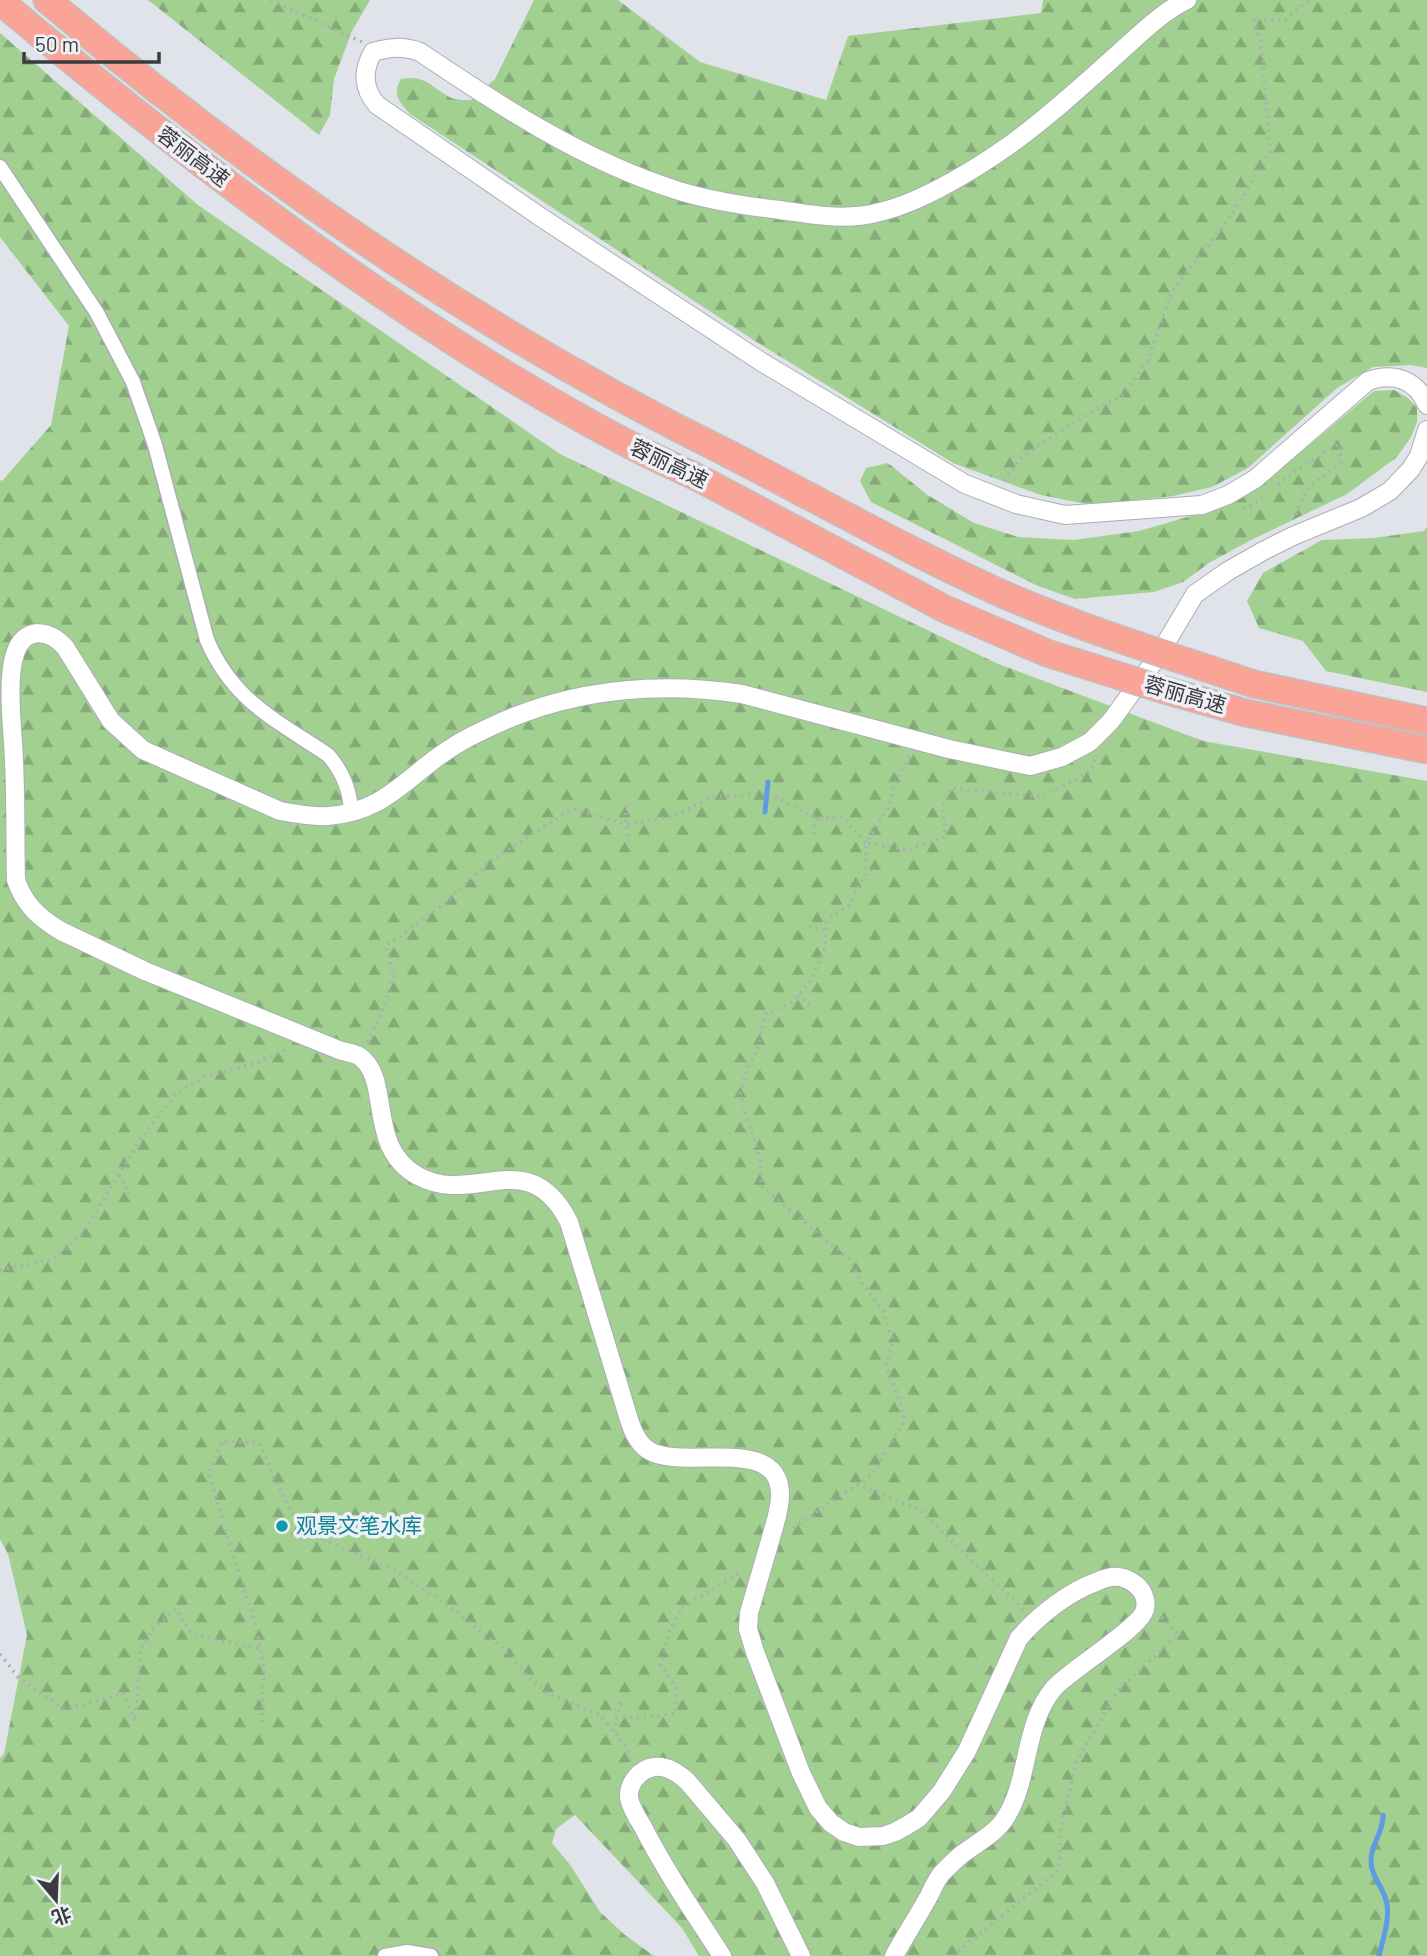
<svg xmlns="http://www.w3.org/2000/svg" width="1427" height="1956" font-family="Barlow,'Noto Sans SC',sans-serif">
<defs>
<pattern id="forest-firs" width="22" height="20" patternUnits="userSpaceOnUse" patternTransform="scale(1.75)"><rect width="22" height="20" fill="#a1d091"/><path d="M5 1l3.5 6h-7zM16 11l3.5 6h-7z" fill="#84aa78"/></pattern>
</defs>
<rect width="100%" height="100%" fill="#e0e3e9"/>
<!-- forest -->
<g fill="url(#forest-firs)">
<path d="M148,0H370L352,31L334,79L330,115L319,135Z"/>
<path d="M534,0H618L700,62L826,100L848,36L1041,13L1043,0H1427V368L1411,365L1373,367L1337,388L1248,468L1212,487L1173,496L1091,505L1041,495L953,463L755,341L410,114C399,102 392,94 401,79C428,74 432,90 454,99C459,100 466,100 471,100L495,79Z"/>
<path d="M0,33L198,205L560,454L996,663L1203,741L1427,781V1956H699L682,1928L575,1815L556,1829L552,1843L571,1866L600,1912L625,1935L654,1956H0V1758L4,1754L27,1635L8,1554L0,1539V480L2,481L51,425L69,326L0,237Z"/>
<path d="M1394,390L1408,398L1417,407V422L1411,437L1397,457L1347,494L1251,540L1209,563L1183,582L1154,592L1075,599L1038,586L871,502L860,481L866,468L888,463L926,494L974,523L1018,537L1074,540L1139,531L1208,511L1272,476L1374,391Z"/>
<path d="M1427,527V692L1326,671L1303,641L1259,628L1247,601L1263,573L1322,540L1374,538L1424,531Z"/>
</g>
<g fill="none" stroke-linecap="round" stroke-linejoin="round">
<!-- stream -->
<g stroke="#5e9be5" stroke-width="5">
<path d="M765,812L768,782"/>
<path d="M1379,1956C1383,1938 1392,1915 1385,1897C1381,1885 1371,1875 1371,1862C1370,1845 1384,1832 1383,1815"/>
</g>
<defs>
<g id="minor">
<path d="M0,167L97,313L133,382L155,445L207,640C233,701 276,720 328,755C343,772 350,789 351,811"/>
<path d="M385,1956L407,1952L431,1956"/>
</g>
<g id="tertiary">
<path d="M1187,0C1162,12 1141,33 1120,52C1085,83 1050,116 1011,144C976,169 922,202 880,212C847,221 814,215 780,210C745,206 710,201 676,190C584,161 500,106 420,52C403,46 391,47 373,52C362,71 363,89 377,105L542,218L760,361L965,484L1016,504L1065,515L1202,505L1228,495L1255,479L1368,381C1393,372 1416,379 1427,405"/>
<path d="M722,1956C695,1914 666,1872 643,1827C638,1819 631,1808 629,1798C628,1783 640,1769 654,1767C667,1765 678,1773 687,1781L737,1840L765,1883L801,1956"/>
<path d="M894,1956C905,1936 918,1916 929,1896C933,1888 936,1880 942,1873C948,1867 955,1860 961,1855C976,1843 996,1834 1006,1817C1030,1779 1023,1725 1054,1688C1071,1669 1142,1627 1145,1609C1149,1589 1128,1575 1111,1577C1106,1578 1100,1580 1096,1582C1068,1592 1038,1616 1019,1638L967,1751L942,1791L919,1818L906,1826L895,1832L883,1836L859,1837L844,1832L831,1823L818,1808L801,1773L755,1652L748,1629L749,1613C756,1589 763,1565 770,1541C774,1526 780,1511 780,1495C780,1433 682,1472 648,1450C633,1440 629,1419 624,1403L569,1222C528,1142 474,1207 418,1176C365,1147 393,1079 359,1056C354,1053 345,1052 339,1050L145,971L61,931C39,918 24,904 16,880C15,841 16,801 14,761C13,731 6,682 15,654C23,627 48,628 65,647L111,721L143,750L280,811C296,814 313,817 328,816C378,812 398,787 435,759C451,747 468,737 486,729C566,690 654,681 742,694L949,749L1030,766L1062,757L1090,742L1111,721L1158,656L1195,594L1228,571L1263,551L1293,536L1361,508L1390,491L1411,469L1419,456L1427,430"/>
</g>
<g id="motorway">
<path d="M47,0C256,177 482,332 727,453"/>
<path d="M0,1C121,103 246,201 377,291C459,347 545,401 634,447C659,460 685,471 710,484"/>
<path d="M1254,684L1427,721"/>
<path d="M1246,713L1427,750"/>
</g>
</defs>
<!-- minor casing -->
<use href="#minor" stroke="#abaeb3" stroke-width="17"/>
<!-- tertiary casing -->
<use href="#tertiary" stroke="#abaeb3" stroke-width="20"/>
<!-- motorway casing -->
<use href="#motorway" stroke="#c0c0c1" stroke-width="29"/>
<!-- path -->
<g stroke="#acaeb3" stroke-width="3.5" stroke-dasharray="2 5" stroke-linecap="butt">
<path d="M271,0L362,42"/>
<path d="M1004,481L1022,457L1071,424L1124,394L1147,362L1172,291L1228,220L1270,152L1261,42L1253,19L1285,20L1308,0"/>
<path d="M1278,485L1298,469L1339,444L1341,462L1306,490L1294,518"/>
<path d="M1243,508L1253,505L1266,494"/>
<path d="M625,806L628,842"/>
<path d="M813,834L817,818"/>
<path d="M809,926L826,930"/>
<path d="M798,995L810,1006"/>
<path d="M367,1042L379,1020L394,976L386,946L438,909L490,861L572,809L627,825L679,814L709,798L767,793L817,818L843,817L866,843L888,808L894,786L909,756"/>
<path d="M119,1175L130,1194"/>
<path d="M0,1270L54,1259L83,1233L144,1134L176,1094L204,1077L259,1062L287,1049"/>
<path d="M857,1484L922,1511L966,1555L1024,1610"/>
<path d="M793,1528L873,1474L905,1420L898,1396L886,1367L893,1341L883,1311L863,1284L849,1259L761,1186L760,1158L740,1095L745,1075L758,1048L765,1014L793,1002L810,981L824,952L827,920L849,905L865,875L866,843L907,850L945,837L943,805L951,788L1040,797L1090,772L1095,759"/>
<path d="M0,1654L18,1677L65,1710L123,1693L135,1721L141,1648L154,1628L176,1609L192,1634L260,1649"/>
<path d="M616,1718L622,1700"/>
<path d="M262,1722L264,1669L257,1630L223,1522L209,1471L223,1441L259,1443L277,1484L302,1531L394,1570L449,1606L507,1652L526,1675L547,1693L600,1715L622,1741L631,1758"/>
<path d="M614,1732L616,1718L651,1717L676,1713V1688L661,1665L669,1632L683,1607L743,1571"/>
<path d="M953,1956L1059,1869L1061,1827L1077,1761L1117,1691L1179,1634L1160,1615"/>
</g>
<!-- minor -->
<use href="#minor" stroke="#fff" stroke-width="14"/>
<!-- tertiary -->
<use href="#tertiary" stroke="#fff" stroke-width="18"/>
<!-- motorway -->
<use href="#motorway" stroke="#f9a497" stroke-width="26"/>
<defs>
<g id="motorway-bridge">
<path d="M727,453C818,500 906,550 998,592C1082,629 1168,655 1254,684"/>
<path d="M710,484L945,609L1047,653L1161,689L1246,713"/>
</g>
</defs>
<!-- motorway-bridge casing -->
<use href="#motorway-bridge" stroke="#c0c0c1" stroke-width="29" stroke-linecap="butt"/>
<!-- motorway-bridge -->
<use href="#motorway-bridge" stroke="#f9a497" stroke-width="26"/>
</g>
<!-- markers -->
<circle fill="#0f9aa8" stroke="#eef0f6" stroke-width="2.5" cx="282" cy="1526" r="7"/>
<g text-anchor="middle" stroke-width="7" stroke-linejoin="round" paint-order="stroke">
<!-- street labels -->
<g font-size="21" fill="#3a3b3d" stroke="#eef0f6">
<text transform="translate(193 157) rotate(37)" y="7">蓉丽高速</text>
<text transform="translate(669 464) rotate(26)" y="7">蓉丽高速</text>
<text transform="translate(1185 695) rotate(16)" y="7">蓉丽高速</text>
</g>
<!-- culture labels -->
<g font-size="21" fill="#0d838f" stroke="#eef0f6" text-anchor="start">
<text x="296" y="1533">观景文笔水库</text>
</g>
</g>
<!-- north arrow -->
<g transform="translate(56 1900) rotate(161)" stroke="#eef0f6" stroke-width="5" paint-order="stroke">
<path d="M0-5L12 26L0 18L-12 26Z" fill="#3a3b3d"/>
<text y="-10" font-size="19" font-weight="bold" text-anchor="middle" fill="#3a3b3d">北</text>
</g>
<!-- scale -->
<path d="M24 52v10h135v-10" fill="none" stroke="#3a3b3d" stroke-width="3.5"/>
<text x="35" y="52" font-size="21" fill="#3a3b3d" stroke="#eef0f6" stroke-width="5" paint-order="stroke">50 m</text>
</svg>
